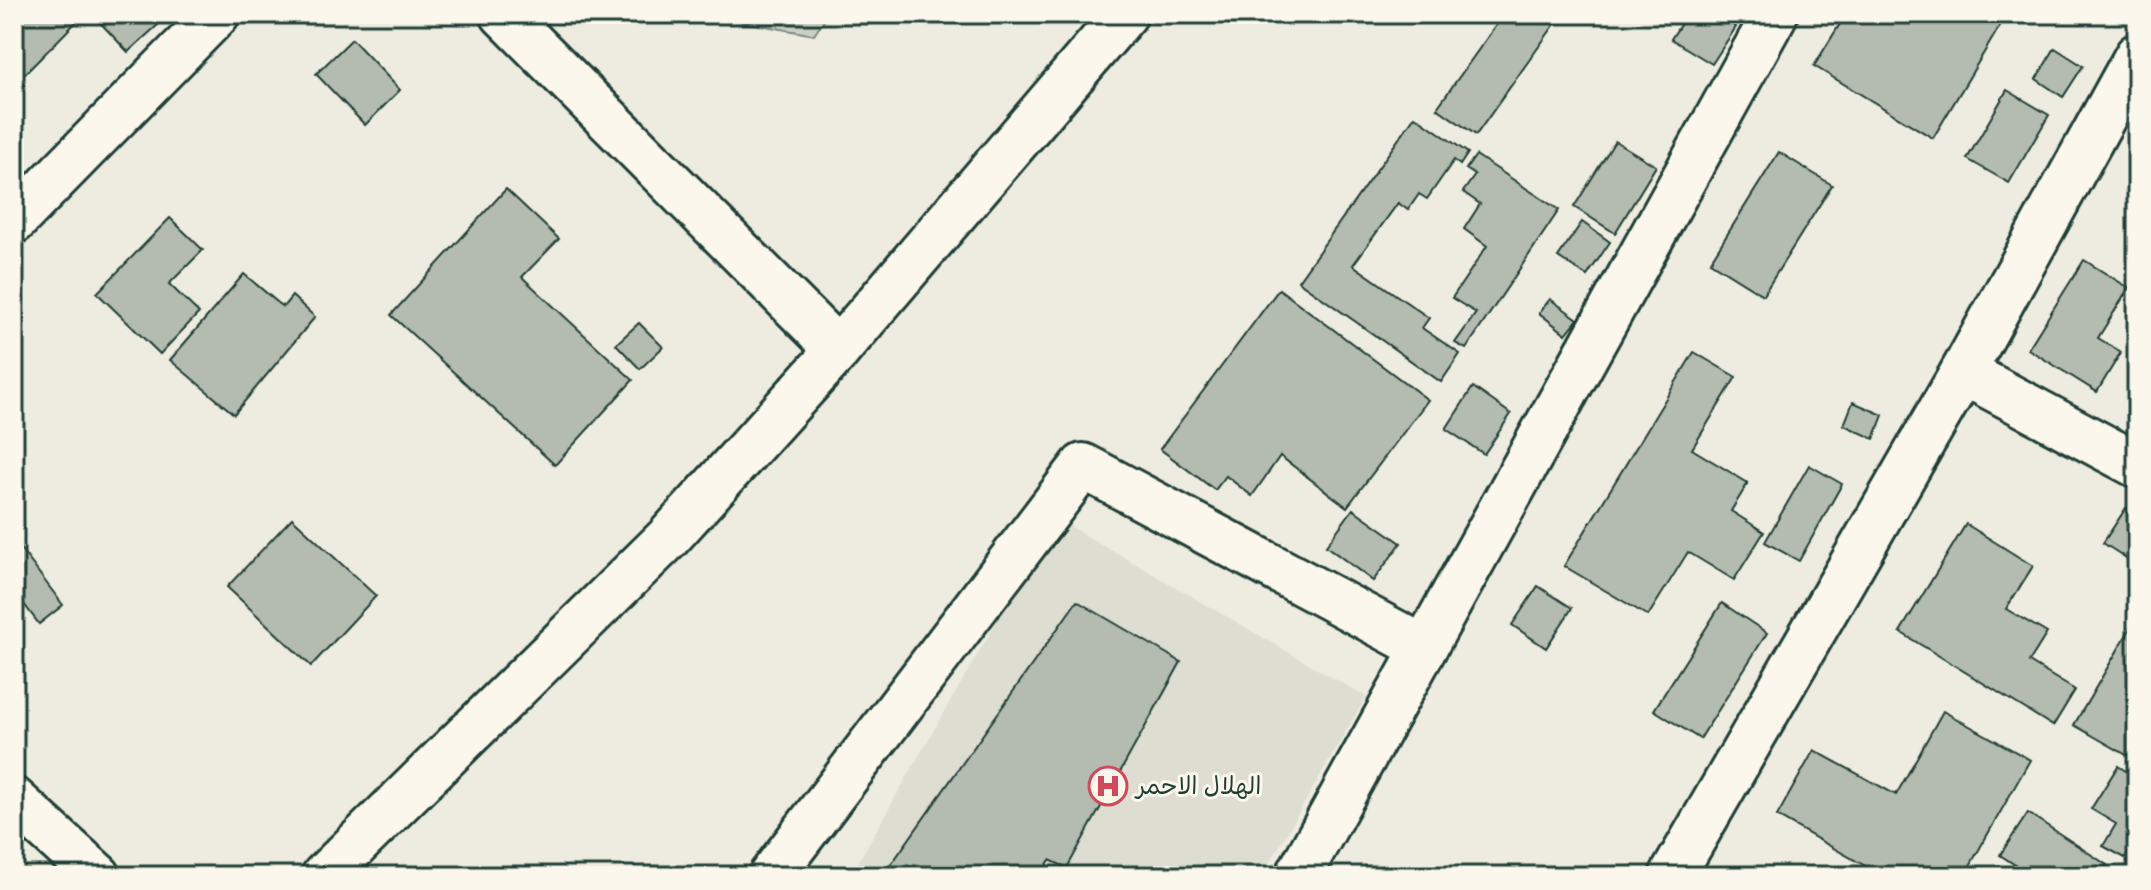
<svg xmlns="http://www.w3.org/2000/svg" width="2151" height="890" font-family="'Balsamiq Sans','Playpen Sans Arabic',sans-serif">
<rect width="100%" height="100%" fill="#eeece1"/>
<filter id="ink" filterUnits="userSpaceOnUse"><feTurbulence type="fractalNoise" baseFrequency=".0125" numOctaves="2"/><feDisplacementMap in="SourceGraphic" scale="16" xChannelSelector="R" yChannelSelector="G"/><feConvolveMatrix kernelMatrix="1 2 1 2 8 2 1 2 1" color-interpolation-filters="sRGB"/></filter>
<g filter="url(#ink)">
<!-- built -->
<path fill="#ddddd2" d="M1056,518L1366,697L1262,876H850Z"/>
<!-- green -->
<path fill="#cbcfc4" stroke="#75867c" stroke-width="2" d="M700,14H828L814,35Z"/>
<!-- building -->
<g fill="#b4bbb0" stroke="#1f3d34" stroke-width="2">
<path d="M14,14H84L14,85Z"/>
<path d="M92,14H170L128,52Z"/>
<path d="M1504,14H1562L1476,135L1437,108Z"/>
<path d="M1687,14H1716L1736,27L1712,64L1671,39Z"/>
<path d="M1846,14H2007L1933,138L1814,66Z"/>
<path d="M352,39L400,90L365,125L316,74Z"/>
<path d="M2055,48L2083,66L2063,97L2036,79Z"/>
<path d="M2007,90L2049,115L2009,183L1967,159Z"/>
<path d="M1415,116L1468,153L1460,165L1454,160L1427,199L1419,194L1408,210L1398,203L1353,265L1429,318L1422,328L1460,354L1441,382L1298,281Z"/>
<path d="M1615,141L1656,166L1615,233L1574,207Z"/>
<path d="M1779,152L1832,185L1763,295L1710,262Z"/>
<path d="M1476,155L1559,210L1466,349L1455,343L1476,313L1452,298L1487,246L1464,229L1480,204L1463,192L1475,175L1466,169Z"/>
<path d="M2137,175V198L2126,191Z"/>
<path d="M506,189L559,239L522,277L633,380L555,465L391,315Z"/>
<path d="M170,218L203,250L169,284L199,313L160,354L97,293Z"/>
<path d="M1582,222L1610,242L1587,276L1558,257Z"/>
<path d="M2084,260L2129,288L2098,338L2121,352L2097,392L2028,349Z"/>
<path d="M244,274L283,307L292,296L315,317L234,414L170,360Z"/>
<path d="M1279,289L1428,400L1347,507L1280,456L1252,496L1226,476L1215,490L1160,449Z"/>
<path d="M1550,299L1578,319L1566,334L1539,313Z"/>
<path d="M639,323L663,347L640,369L616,344Z"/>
<path d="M1694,352L1736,377L1692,449L1748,483L1731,511L1764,532L1734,580L1688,552L1648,616L1564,566Z"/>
<path d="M1473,387L1511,414L1484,454L1446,429Z"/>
<path d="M1853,402L1883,415L1874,439L1844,425Z"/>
<path d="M1809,465L1842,484L1799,561L1765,542Z"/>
<path d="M2126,508L2136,515L2137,514V565L2103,543Z"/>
<path d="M1353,509L1401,543L1373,581L1326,546Z"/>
<path d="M292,518L376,596L311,666L227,587Z"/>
<path d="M1966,524L2033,566L2006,609L2047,633L2029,662L2075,690L2053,726L1900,632Z"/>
<path d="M14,540L63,605L39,624L14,591Z"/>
<path d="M1538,586L1572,608L1546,648L1512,625Z"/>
<path d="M1077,601L1181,662L1067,868L1050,860L1039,876H883Z"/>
<path d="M1722,603L1767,633L1700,739L1654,710Z"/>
<path d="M2137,617V761L2074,725Z"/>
<path d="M1943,711L2030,760L1964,876H1883L1777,816L1814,750L1896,795Z"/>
<path d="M2118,766L2137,778V840L2125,858L2103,846L2116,824L2091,809Z"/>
<path d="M2028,813L2107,865L2100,876H2032L2000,855Z"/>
</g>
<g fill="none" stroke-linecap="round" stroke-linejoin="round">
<defs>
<g id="street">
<path d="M503,14L838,350"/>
<path d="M14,221L217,14"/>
<path d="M1963,372L2137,465"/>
<path d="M14,800L98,876"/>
<path d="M771,876L1083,466L1424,648"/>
<path d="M1298,876L1775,14"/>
<path d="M1672,876L1963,372L2137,56"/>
</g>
<path id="secondary" d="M324,876L668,538L838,350L1125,14"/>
</defs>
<!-- street casing -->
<use href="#street" stroke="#1f3d34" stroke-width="50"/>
<!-- secondary casing -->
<use href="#secondary" stroke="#1f3d34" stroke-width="50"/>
<!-- street -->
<use href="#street" stroke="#fbf7ec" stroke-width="44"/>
<!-- secondary -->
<use href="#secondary" stroke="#fbf7ec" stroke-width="44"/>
</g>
</g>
<!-- icons -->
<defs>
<symbol id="hospital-ring" viewBox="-11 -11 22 22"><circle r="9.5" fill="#fbf7ec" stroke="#d1495b" stroke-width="1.5"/><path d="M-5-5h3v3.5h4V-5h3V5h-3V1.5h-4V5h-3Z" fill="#d1495b"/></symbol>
</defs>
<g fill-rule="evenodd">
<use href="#hospital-ring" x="1086" y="764" width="44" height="44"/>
</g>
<g text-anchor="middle" stroke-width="6" stroke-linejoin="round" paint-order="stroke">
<!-- poi labels -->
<g font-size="24" fill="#1f3d34" stroke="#fbf7ec" text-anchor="start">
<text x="1136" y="794">الهلال الاحمر</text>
</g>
</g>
<!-- margin -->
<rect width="2151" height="890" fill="none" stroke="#fbf7ec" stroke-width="48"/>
<rect x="24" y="24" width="2103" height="842" fill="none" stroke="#1f3d34" stroke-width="3" filter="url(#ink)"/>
</svg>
